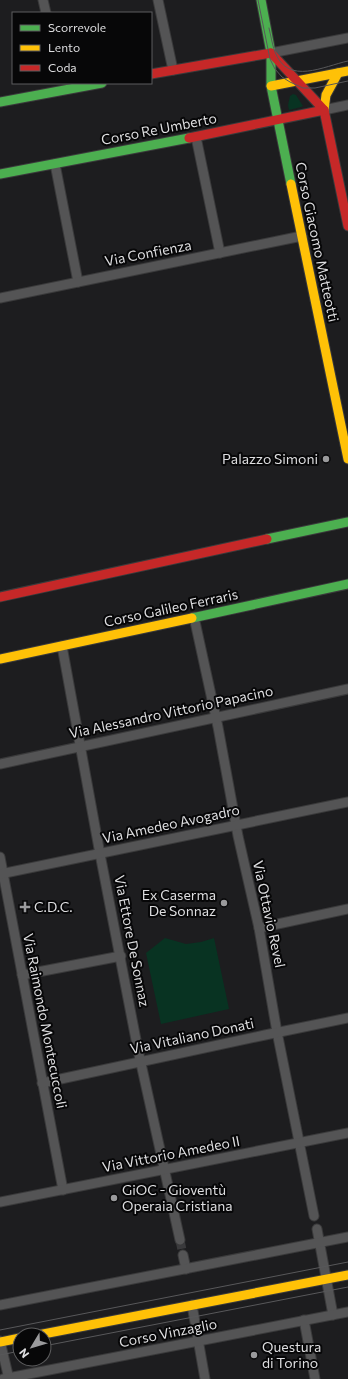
<svg xmlns="http://www.w3.org/2000/svg" width="348" height="1379" font-family="Commissioner,sans-serif">
<rect width="100%" height="100%" fill="#1d1d1f"/>
<!-- green -->
<g fill="#083322">
<path d="M293,94L296,95L303,106L301,107L289,110L288,105L290,96Z"/>
<path d="M165,938L186,944L201,942L214,938L229,1009L161,1024L146,953Z"/>
</g>
<g fill="none" stroke-linecap="round" stroke-linejoin="round">
<!-- street-tunnel -->
<path stroke="#3a3a3c" stroke-width="9" stroke-dasharray="9 4.5" stroke-linecap="butt" d="M180,1240L183,1255"/>
<defs>
<g id="street">
<path d="M43,0L46,13"/>
<path d="M158,0L173,70"/>
<path d="M271,53L348,38"/>
<path d="M324,110L348,105"/>
<path d="M196,137L220,253"/>
<path d="M55,164L78,282"/>
<path d="M0,298L302,236"/>
<path d="M194,617L218,727L238,836L259,928L277,1032L314,1216"/>
<path d="M62,646L100,854L138,1050L180,1240"/>
<path d="M0,764L348,689"/>
<path d="M0,857L63,1190"/>
<path d="M0,874L348,802"/>
<path d="M259,928L348,909"/>
<path d="M22,975L121,956"/>
<path d="M42,1083L265,1035L348,1018"/>
<path d="M0,1202L348,1133"/>
<path d="M317,1229L333,1315"/>
<path d="M183,1255L186,1269"/>
<path d="M0,1305L348,1237"/>
<path d="M192,1305L205,1379"/>
<path d="M304,1320L315,1379"/>
<path d="M0,1341L9,1379"/>
<path d="M3,1379L348,1312"/>
</g>
<g id="fast">
<path d="M261,0L271,53V86L291,184"/>
<path d="M0,102L102,83"/>
<path d="M0,174L189,138"/>
<path d="M267,539L348,522"/>
<path d="M192,618L348,584"/>
</g>
<g id="slow">
<path d="M271,86L348,71"/>
<path d="M324,110L326,95L338,73"/>
<path d="M291,184L348,459"/>
<path d="M0,659L192,618"/>
<path d="M38,1335L348,1275"/>
<path d="M0,1342L20,1338"/>
</g>
<g id="jam">
<path d="M271,53L324,110L348,226"/>
<path d="M151,74L271,53"/>
<path d="M189,138L324,110"/>
<path d="M0,597L267,539"/>
</g>
</defs>
<!-- street casing -->
<use href="#street" stroke="#3a3a3b" stroke-width="11"/>
<!-- fast casing -->
<use href="#fast" stroke="#3a3a3b" stroke-width="11"/>
<!-- slow casing -->
<use href="#slow" stroke="#3a3a3b" stroke-width="11"/>
<!-- jam casing -->
<use href="#jam" stroke="#3a3a3b" stroke-width="11"/>
<!-- street -->
<use href="#street" stroke="#545455" stroke-width="9"/>
<!-- fast -->
<use href="#fast" stroke="#4caf50" stroke-width="9"/>
<!-- slow -->
<use href="#slow" stroke="#ffc107" stroke-width="9"/>
<!-- jam -->
<use href="#jam" stroke="#c62828" stroke-width="9"/>
<!-- tram -->
<g stroke="#58585a" stroke-width="1">
<path d="M258,0L270,59L275,69L282,77L290,82L303,88H315L348,81"/>
<path d="M269,28C271,36 272,44 275,52C288,86 324,66 348,61"/>
<path d="M0,1330L348,1262"/>
<path d="M44,1346L348,1287"/>
<path d="M0,1355L20,1351"/>
</g>
</g>
<!-- markers -->
<g fill="#9a9a9c" stroke="#070708" stroke-width="1.5">
<circle cx="326" cy="459" r="4"/>
<circle cx="224" cy="903" r="4"/>
<path d="M23 901h4v4h4v4h-4v4h-4v-4h-4v-4h4z"/>
<circle cx="114" cy="1198" r="4"/>
<circle cx="254" cy="1355" r="4"/>
</g>
<g text-anchor="middle" stroke-width="4" stroke-linejoin="round" paint-order="stroke">
<!-- street labels -->
<g font-size="14" fill="#dedee0" stroke="#070708">
<text transform="translate(159 129) rotate(-11)" y="5">Corso Re Umberto</text>
<text transform="translate(317 242) rotate(78)" y="5">Corso Giacomo Matteotti</text>
<text transform="translate(148 253) rotate(-11)" y="5">Via Confienza</text>
<text transform="translate(171 608) rotate(-12)" y="5">Corso Galileo Ferraris</text>
<text transform="translate(171 712) rotate(-12)" y="5">Via Alessandro Vittorio Papacino</text>
<text transform="translate(171 824) rotate(-12)" y="5">Via Amedeo Avogadro</text>
<text transform="translate(269 914) rotate(78)" y="5">Via Ottavio Revel</text>
<text transform="translate(132 941) rotate(79)" y="5">Via Ettore De Sonnaz</text>
<text transform="translate(45 1021) rotate(79)" y="5">Via Raimondo Montecuccoli</text>
<text transform="translate(192 1036) rotate(-12)" y="5">Via Vitaliano Donati</text>
<text transform="translate(171 1154) rotate(-11)" y="5">Via Vittorio Amedeo II</text>
<text transform="translate(168 1333) rotate(-11)" y="5">Corso Vinzaglio</text>
</g>
<!-- poi labels -->
<g font-size="14" fill="#dedee0" stroke="#070708" text-anchor="start">
<text x="318" y="464" text-anchor="end">Palazzo Simoni</text>
<text x="216" y="900" text-anchor="end">Ex Caserma<tspan x="216" dy="16">De Sonnaz</tspan></text>
<text x="34" y="912">C.D.C.</text>
<text x="122" y="1195">GiOC - Gioventù<tspan x="122" dy="16">Operaia Cristiana</tspan></text>
<text x="262" y="1352">Questura<tspan x="262" dy="16">di Torino</tspan></text>
</g>
</g>
<!-- legend -->
<rect x="12" y="12" width="140" height="72" fill="#070708" stroke="#5d5d5e"/>
<rect x="20" y="25" width="20" height="6" fill="#4caf50" stroke="#5d5d5e"/>
<text x="48" y="32" font-size="12" fill="#dedee0">Scorrevole</text>
<rect x="20" y="45" width="20" height="6" fill="#ffc107" stroke="#5d5d5e"/>
<text x="48" y="52" font-size="12" fill="#dedee0">Lento</text>
<rect x="20" y="65" width="20" height="6" fill="#c62828" stroke="#5d5d5e"/>
<text x="48" y="72" font-size="12" fill="#dedee0">Coda</text>
<!-- north arrow -->
<g transform="translate(32 1347) rotate(232)"><circle r="19" fill="#070708" stroke="#5d5d5e"/>
<path d="M0-3L7 15L0 10L-7 15Z" fill="#9a9a9c"/>
<text y="-6" font-size="11" font-weight="bold" text-anchor="middle" fill="#dedee0">N</text>
</g>
</svg>
